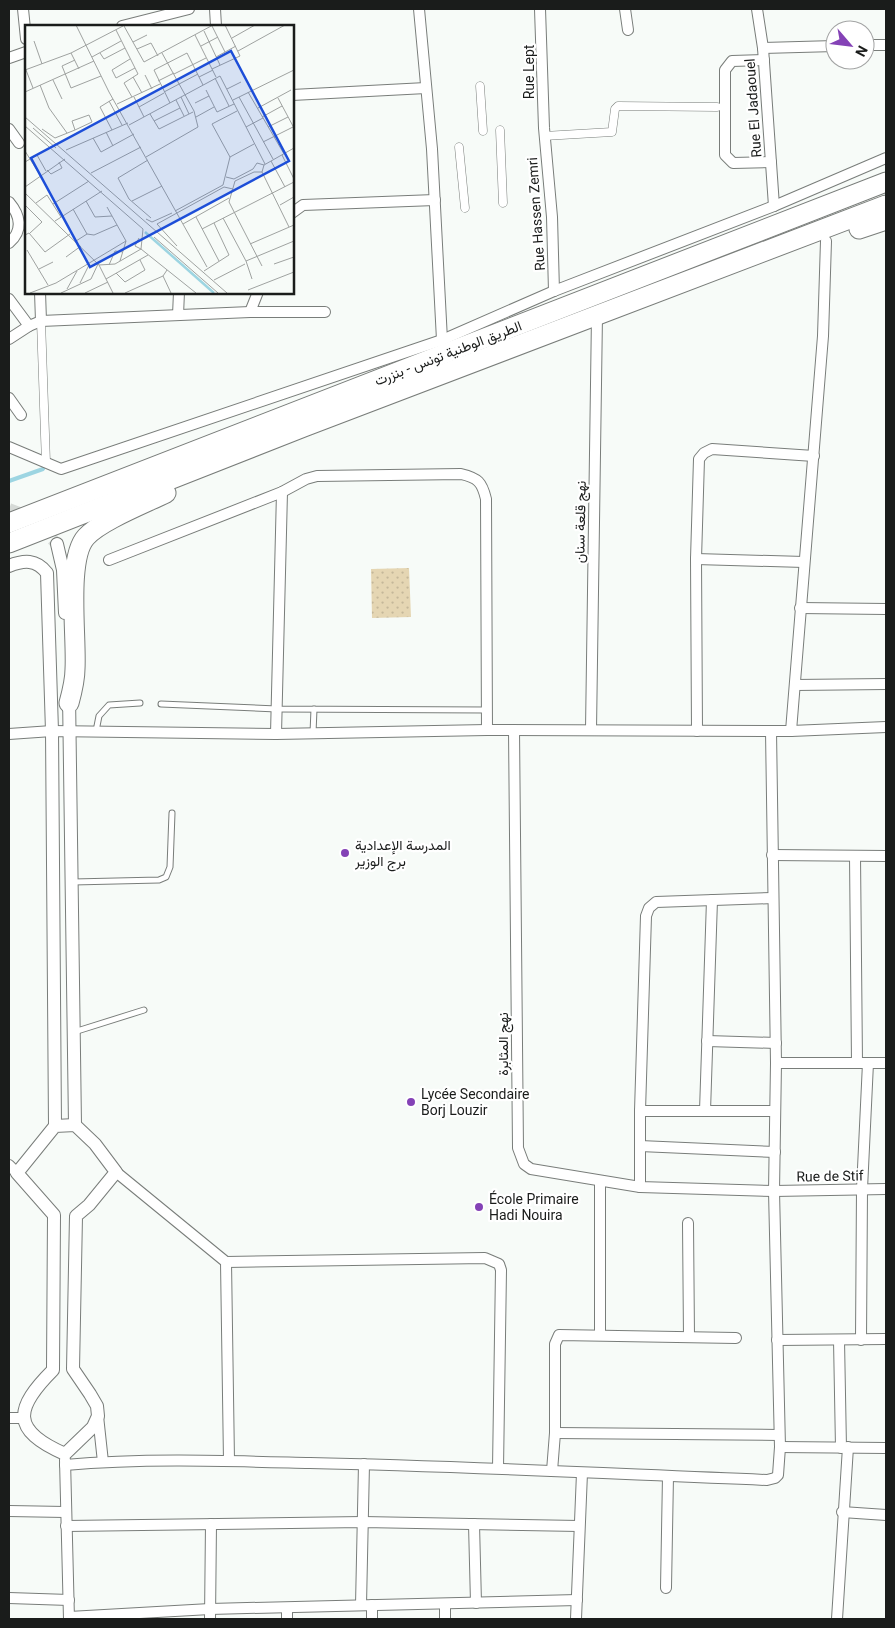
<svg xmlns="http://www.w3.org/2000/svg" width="895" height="1628" font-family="Roboto,Vazirmatn,sans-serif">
<defs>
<pattern id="grass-dots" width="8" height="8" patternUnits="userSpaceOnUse" patternTransform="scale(1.25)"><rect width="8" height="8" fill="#e5d6b3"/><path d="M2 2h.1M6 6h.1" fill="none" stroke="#c4b799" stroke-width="1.8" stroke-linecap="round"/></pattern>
</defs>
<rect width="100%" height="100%" fill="#f7fbf8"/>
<!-- grass -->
<path fill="url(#grass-dots)" d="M409,568L411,617L372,618L371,569Z"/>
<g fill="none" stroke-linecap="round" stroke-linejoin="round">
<!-- stream -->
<path stroke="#9dd5e2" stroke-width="4" d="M9,481L43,469"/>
<!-- tertiary-tunnel -->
<path stroke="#d6dad7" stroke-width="12" stroke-dasharray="12 6" stroke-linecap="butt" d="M9,509L30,517L57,544"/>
<defs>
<g id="service">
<path d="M161,704L277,709L486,710"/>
<path d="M96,731L99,716L109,705L140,703"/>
<path d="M313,733L314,709"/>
<path d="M73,882L159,880L166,877L170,867L172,813"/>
<path d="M74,1032L144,1010"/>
</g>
<g id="pedestrian">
<path d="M480,86L483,131"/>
<path d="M500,130L503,203"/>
<path d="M544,136L612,132L615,109L618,106L717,107"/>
<path d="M459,147L465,208"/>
<path d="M41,321L46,463"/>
</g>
<g id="minor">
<path d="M23,9L26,39"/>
<path d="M215,9L216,26"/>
<path d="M419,9L432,149L442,340"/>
<path d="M540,9L544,128L552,217L554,291"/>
<path d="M625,9L628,30"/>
<path d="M757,9L763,48L774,206"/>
<path d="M122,26L189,9"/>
<path d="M865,45H886"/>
<path d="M763,48L835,46"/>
<path d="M9,58L26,52"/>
<path d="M764,60L732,61L725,70V155L733,163L771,162"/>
<path d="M292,95L426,88"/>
<path d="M9,129L19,143"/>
<path d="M9,202C20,215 24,230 9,243"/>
<path d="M292,213L303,205L435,200"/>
<path d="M40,292L41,321"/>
<path d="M9,299L29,326L41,321L250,312H325"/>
<path d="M250,312L258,292"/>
<path d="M178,315L179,292"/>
<path d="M9,339L29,326"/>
<path d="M9,398L21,415"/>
<path d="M9,447L61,469L442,340L554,291L774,206L886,158"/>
<path d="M696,559L804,562"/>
<path d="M109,560L282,492L306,479L317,476L461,474C478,478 482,482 486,499L487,730"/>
<path d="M800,608L886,609"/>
<path d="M795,685L886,684"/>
<path d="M514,730L518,1148L524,1164L531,1169L640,1187L774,1191L886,1189"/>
<path d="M591,730L597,315"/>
<path d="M697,731L696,559L699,459L704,453L712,449L814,456"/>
<path d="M791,731L823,336L826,241"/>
<path d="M9,734L52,731L276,734L487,730L791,731L886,727"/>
<path d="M276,734L282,492"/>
<path d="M772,855L886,856"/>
<path d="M855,856L857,1063"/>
<path d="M707,1041L776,1043"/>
<path d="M776,1063H886"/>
<path d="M640,1111H775"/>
<path d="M705,1111L712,900"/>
<path d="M640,1146L775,1152"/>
<path d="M9,1165L17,1173"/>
<path d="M116,1172L226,1262L229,1461"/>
<path d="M600,1182V1335"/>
<path d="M640,1187V1111L646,916L649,908L656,902L773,898"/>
<path d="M688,1223L689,1337"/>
<path d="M226,1262L485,1258L499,1264L501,1270L498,1468"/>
<path d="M777,1340L886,1339"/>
<path d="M839,1340L841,1448"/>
<path d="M861,1340L862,1189L868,1063"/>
<path d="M98,1416L103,1462"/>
<path d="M9,1418H24"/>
<path d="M555,1433L779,1435"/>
<path d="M780,1447L886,1448"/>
<path d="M65,1460L69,1619"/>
<path d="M65,1465C146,1458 229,1461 310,1463C463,1466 615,1474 767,1480L775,1478L778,1475L780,1447L774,1191L776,1063L771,731"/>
<path d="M552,1471L555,1433V1344L559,1335L736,1338"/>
<path d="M9,1511L65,1512"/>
<path d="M842,1512L886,1515"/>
<path d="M474,1524L476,1603"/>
<path d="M66,1526L363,1522L579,1526"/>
<path d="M666,1588L668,1476"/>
<path d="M9,1598L69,1600"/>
<path d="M361,1605L364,1464"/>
<path d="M372,1605V1619"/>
<path d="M287,1608V1619"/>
<path d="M69,1617L210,1609L577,1600"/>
<path d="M210,1619L211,1524"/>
<path d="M445,1619V1604"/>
<path d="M576,1619L582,1473"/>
<path d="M837,1619L848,1447"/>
</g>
<g id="tertiary">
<path d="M57,544L63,570L65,613"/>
<path d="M9,566C24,560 36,559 47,573L52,731L55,1126"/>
<path d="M69,695L75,1125"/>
<path d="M75,1125L95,1144L116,1172L89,1205L76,1216L73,1369L90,1394L97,1406L98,1416L93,1427L65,1454C10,1430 15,1408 53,1370L54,1215L17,1173L55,1126Z"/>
</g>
<g id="motorway">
<path d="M859,229L886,220"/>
<path d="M9,523L886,182"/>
<path d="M9,543L304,427L886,205"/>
<path d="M69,703C72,692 75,681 75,669C77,638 66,559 86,537C100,521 146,503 166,493"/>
</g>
</defs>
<!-- service casing -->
<use href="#service" stroke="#797d7a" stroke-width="7"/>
<!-- pedestrian casing -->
<use href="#pedestrian" stroke="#797d7a" stroke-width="9"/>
<!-- minor casing -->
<use href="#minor" stroke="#797d7a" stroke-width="12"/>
<!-- tertiary casing -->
<use href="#tertiary" stroke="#797d7a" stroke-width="14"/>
<!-- motorway casing -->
<use href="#motorway" stroke="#797d7a" stroke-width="21"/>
<!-- service -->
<use href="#service" stroke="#fff" stroke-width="5"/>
<!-- pedestrian -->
<use href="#pedestrian" stroke="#fff" stroke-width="8"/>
<!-- minor -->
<use href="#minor" stroke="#fff" stroke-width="10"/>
<!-- tertiary -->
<use href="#tertiary" stroke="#fff" stroke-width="12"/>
<!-- motorway -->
<use href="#motorway" stroke="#fff" stroke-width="19"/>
</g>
<!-- markers -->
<g fill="#8442b6" stroke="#fff" stroke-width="2">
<circle cx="345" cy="853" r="5"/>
<circle cx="411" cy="1102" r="5"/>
<circle cx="479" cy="1207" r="5"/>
</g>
<g text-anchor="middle" stroke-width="4.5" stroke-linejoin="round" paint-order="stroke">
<!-- street labels -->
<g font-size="14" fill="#1a1c1b" stroke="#fff">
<text transform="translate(529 72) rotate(-90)" y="5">Rue Lept</text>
<text transform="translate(753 108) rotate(-94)" y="5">Rue El Jadaouel</text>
<text transform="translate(536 214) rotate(-94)" y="5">Rue Hassen Zemri</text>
<text transform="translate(448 353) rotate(-21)" y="5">الطريق الوطنية تونس - بنزرت</text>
<text transform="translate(580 522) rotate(-89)" y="5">نهج قلعة سنان</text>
<text transform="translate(503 1044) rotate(-90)" y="5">نهج المثابرة</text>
<text transform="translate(830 1176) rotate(-1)" y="5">Rue de Stif</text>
</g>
<!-- poi labels -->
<g font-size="14" fill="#1a1c1b" stroke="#fff" text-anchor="start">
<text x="355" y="850">المدرسة الإعدادية<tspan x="355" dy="16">برج الوزير</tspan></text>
<text x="421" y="1099">Lycée Secondaire<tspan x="421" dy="16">Borj Louzir</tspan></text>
<text x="489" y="1204">École Primaire<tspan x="489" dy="16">Hadi Nouira</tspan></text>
</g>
</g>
<!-- overview -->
<g transform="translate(25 25)">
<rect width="269" height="269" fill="#f7fbf8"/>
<path fill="none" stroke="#9dd5e2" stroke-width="2.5" d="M120,207L189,268"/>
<path fill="none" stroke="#9fa2a0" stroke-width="1" d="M51,0L84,67L182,242M99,1L119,37L188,0M187,1L200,27M91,5L113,49L99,58L107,72M179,6L195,40M170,10L191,52M207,13L230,0M9,16L17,39M108,17L122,10M176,21L193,12M112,24L126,18L133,31M213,26L260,0M46,28L54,44M75,28L79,34L100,23M67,32L96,16M191,32L211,21M105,34L87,45L91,53L110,43M50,35L37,41L46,63L76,51M187,44L215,31L200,0M0,45L46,28L98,1M1,45L8,63M149,49L181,33M120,50L127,64M108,52L117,68M174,52L188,45M190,53L204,81M28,55L37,74M133,56L149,48M15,60L24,83L42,108M202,64L216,57M181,65L192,87L209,79M0,67L69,36M139,67L173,49M223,67L259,129M109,72L119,92M156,72L164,89M214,72L248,134M253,73L269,103M151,75L159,91M208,75L269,45M84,76L97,100M145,78L129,45L162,28L178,60M170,78L184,71M92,79L135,59M114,82L139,68M233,83L266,65M125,89L134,104L168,87M0,92L202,268M171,92L189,82M237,92L257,81M129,96L155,83M104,100L195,51L240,139M0,101L118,204L116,224L171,268M221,102L238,93M243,102L263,92M8,103L31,123M17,104L30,113L50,105L67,97L64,90L47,96L50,105M87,105L75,82L88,74M81,107L88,121M68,113L76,127L109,109M238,117L268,102M41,125L103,98M0,126L15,150M257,130L269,154M121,132L173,102L169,86L137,28M205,132L187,99L212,86M123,135L93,153L104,174L126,193M246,136L260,162M0,137L12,130L21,146M22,145L26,149L37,143L34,137M237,147L264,202M66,148L116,122M201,152L209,154L228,144L232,138L239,140L269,123M0,162L40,134M0,168L74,240L88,268M61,176L70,192L87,191M107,176L137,161M11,178L22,170L36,192M28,179L64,156M0,180L17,197L5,208M255,180L269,172M82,182L101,216M48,184L62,209M150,186L198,160L205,132L229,119M171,192L194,236M198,193L221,236M121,194L127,197L147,188M30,196L77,166M158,199L204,173M177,204L269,157M0,210L4,208L20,227L45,209M129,212L193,268M51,216L62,209L69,210L92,200M225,219L269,200M152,221L132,199L199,162L208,164M2,225L23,260M41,232L56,221M95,236L101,216M249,239L269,232M74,240L90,239L116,224L110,221L114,213M84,240L90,226L98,227M237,241L204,177L210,156L229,147H237L239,140M14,244L28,237M179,246L204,230L189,198M91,248L100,257L120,245L115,235M138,251L146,268M81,254L123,230M227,254L221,236L269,216M189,255L220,239M55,258L64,240M42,264L52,246M223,265L269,247M5,268L31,258L101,216M36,268L66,254L73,239M60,268L83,257M100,268L138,251L142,245"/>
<path fill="#1d4ed8" fill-opacity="0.15" stroke="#1d4ed8" stroke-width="2.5" d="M206,26L264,136L65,242L6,133Z"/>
<rect width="269" height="269" fill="none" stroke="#1a1c1b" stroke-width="2.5"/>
</g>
<!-- border -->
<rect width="895" height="1628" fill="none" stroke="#1a1c1b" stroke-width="20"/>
<!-- north arrow -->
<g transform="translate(850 45) rotate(118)"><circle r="24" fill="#ffffff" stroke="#a3a4a4"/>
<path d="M0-4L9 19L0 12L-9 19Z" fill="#8442b6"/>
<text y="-8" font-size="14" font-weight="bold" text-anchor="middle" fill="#1a1c1b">N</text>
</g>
</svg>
